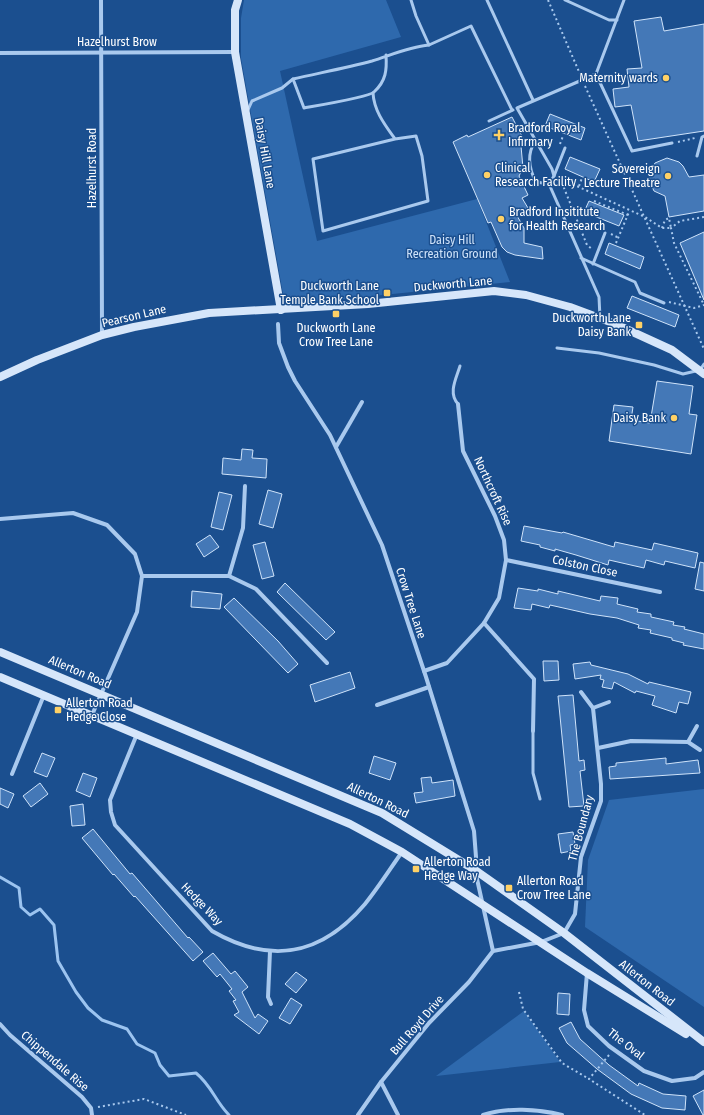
<svg xmlns="http://www.w3.org/2000/svg" width="704" height="1115" font-family="'Fira Sans Condensed',sans-serif">
<rect width="100%" height="100%" fill="#1b4f8f"/>
<!-- green -->
<g fill="#2e69ad">
<path d="M244,0H386L401,37L280,71L317,241L477,199L510,282L285,305L241,58V18Z"/>
<path d="M704,789V1007L585,927L588,860L609,800Z"/>
<path d="M524,1011L560,1062L436,1076Z"/>
</g>
<g fill="none" stroke-linecap="round" stroke-linejoin="round">
<!-- stream -->
<path stroke="#9cc4f0" stroke-width="3" d="M0,877L19,888L21,907L30,915L40,909L54,925L58,961L76,992L88,1008L102,1020L127,1029L137,1044L155,1053L160,1065L169,1076L196,1073C212,1086 215,1101 229,1115"/>
</g>
<!-- building -->
<g fill="#4478b7" stroke="#cfe3fa">
<path d="M661,17L664,31L704,24V131L638,141L631,105L615,107L613,89L629,87L627,69L642,68L634,21Z"/>
<path d="M550,114L585,128L581,140L545,126Z"/>
<path d="M512,117L526,144L521,146L523,168L519,176L528,195L522,198L528,208L516,214L524,228V243L542,247L543,259L515,255L507,252L502,247L491,222L488,223L453,142L467,135L468,137Z"/>
<path d="M570,157L600,169L594,182L565,169Z"/>
<path d="M667,158L679,162L683,166L689,177L704,175V211L669,217L665,196L654,191L649,180V173L655,163Z"/>
<path d="M589,201L624,215L619,226L584,212Z"/>
<path d="M704,232V300L680,243Z"/>
<path d="M609,243L644,257L640,269L605,254Z"/>
<path d="M632,296L679,315L675,327L627,308Z"/>
<path d="M657,381L693,386L689,414L697,415L691,454L609,441L614,405L633,407L631,420L650,423Z"/>
<path d="M242,449L253,450L252,458L267,459L266,478L222,474L223,458L241,460Z"/>
<path d="M268,490L282,494L273,528L259,524Z"/>
<path d="M219,492L232,495L223,530L211,527Z"/>
<path d="M524,526L562,533L563,532L614,547L615,542L652,550L654,543L698,553L695,568L665,561L664,565L646,560L644,568L609,560L608,565L576,555L555,549V551L540,547V545L521,541Z"/>
<path d="M210,535L219,547L204,557L196,544Z"/>
<path d="M265,542L274,576L262,579L253,545Z"/>
<path d="M700,562L704,563V591L695,589Z"/>
<path d="M285,583L335,632L326,640L277,592Z"/>
<path d="M518,588L538,591V589L558,594V591L600,601L601,596L618,598L617,604L638,609L637,612L651,614V617L674,622L673,625L685,627L684,629L704,634V649L683,645L684,643L672,640V638L650,633L651,630L638,628L639,625L617,618L590,614L550,605L549,608L532,604L531,610L514,608Z"/>
<path d="M192,591L222,594L220,609L191,607Z"/>
<path d="M234,598L278,641L298,664L288,673L224,607Z"/>
<path d="M543,661H558L559,680L544,681Z"/>
<path d="M590,662L591,665L628,674L648,684L649,682L691,692L688,704L679,702L676,713L652,705L655,696L636,691L635,693L614,682L612,689L602,687L604,680L600,679L601,675L575,679L573,664Z"/>
<path d="M350,672L355,688L315,702L310,685Z"/>
<path d="M573,695L579,761L584,760L585,770L580,771L584,806L569,807L558,696Z"/>
<path d="M42,753L55,758L47,777L34,772Z"/>
<path d="M374,756L396,763L390,780L369,773Z"/>
<path d="M666,758V764L698,760L700,773L610,779L609,767L616,766V763Z"/>
<path d="M83,773L97,778L90,797L76,791Z"/>
<path d="M431,777L432,783L453,780L455,796L416,803L414,793L423,792L421,778Z"/>
<path d="M40,783L48,794L31,807L23,796Z"/>
<path d="M0,788L14,794L8,808L0,804Z"/>
<path d="M83,804L85,825L72,826L70,806Z"/>
<path d="M93,829L130,874L132,873L188,938L189,937L203,952L193,961L135,896L134,897L114,874L113,875L82,838Z"/>
<path d="M573,832L575,844L570,845L571,851L561,853L558,834Z"/>
<path d="M213,953L231,974L235,971L248,987L242,992L255,1018L258,1014L268,1021L259,1034L234,1015L239,1012L233,1001L236,1000L229,991L232,989L220,974L217,977L203,961Z"/>
<path d="M296,972L307,980L296,993L285,984Z"/>
<path d="M558,993L570,994L569,1015L557,1014Z"/>
<path d="M291,998L302,1005L290,1024L279,1018Z"/>
<path d="M571,1022L580,1039L609,1065L638,1086L639,1083L663,1094L686,1096L685,1110L662,1108L631,1094L597,1069L567,1043L559,1028Z"/>
<path d="M704,1090V1115H703L693,1096Z"/>
</g>
<g fill="none" stroke-linecap="round" stroke-linejoin="round">
<!-- path -->
<g stroke="#a9c9ee" stroke-width="2" stroke-dasharray="2 3" stroke-linecap="butt">
<path d="M548,0L580,74"/>
<path d="M585,86L704,349"/>
<path d="M678,142L695,138"/>
<path d="M560,144L563,136"/>
<path d="M559,178L645,217L662,228H671L669,218L665,220L662,228"/>
<path d="M560,178L587,245L592,249"/>
<path d="M579,186L582,178"/>
<path d="M594,201L628,215"/>
<path d="M704,217L680,221L671,228L674,243L704,305"/>
<path d="M599,230H598L601,220"/>
<path d="M611,234L619,238"/>
<path d="M616,243L629,212"/>
<path d="M669,302L694,308L704,305"/>
<path d="M519,992L523,1009L562,1063L589,1079"/>
<path d="M609,1055L589,1079L645,1115"/>
<path d="M98,1107L144,1099L186,1115"/>
</g>
<!-- lane -->
<g stroke="#a9c9ee" stroke-width="3">
<path d="M411,0L416,16L429,45L471,26L512,110"/>
<path d="M487,0L533,100"/>
<path d="M565,0L609,20H617"/>
<path d="M386,55C387,70 386,81 374,92C369,97 315,106 304,108L293,79C319,73 346,68 372,61C391,55 409,47 429,45"/>
<path d="M596,74L632,151L672,143"/>
<path d="M373,93C374,111 385,125 395,139L416,136L422,156L428,201L323,231L313,159L395,139"/>
<path d="M247,112L252,101L282,88L293,79"/>
<path d="M489,121L513,110"/>
<path d="M535,141C527,154 529,169 536,182L549,184"/>
<path d="M697,156L702,137L704,136"/>
<path d="M554,176L565,148"/>
<path d="M549,184L554,176L552,169L517,108L596,74L624,0"/>
<path d="M549,184L599,297L600,318"/>
<path d="M581,258L635,282L640,293L664,303"/>
<path d="M593,264L605,233"/>
<path d="M557,348L599,353L654,365L683,374L700,370L704,364"/>
<path d="M458,404C448,393 456,379 460,366"/>
<path d="M533,731V773L540,799"/>
</g>
<!-- street -->
<g stroke="#a9c9ee" stroke-width="4">
<path d="M101,0L102,335"/>
<path d="M0,53L235,52"/>
<path d="M278,324L279,343L288,367L295,381L330,435L382,545L426,677L474,831L476,857L475,870L493,951"/>
<path d="M336,447L362,402"/>
<path d="M0,519L73,513L107,525L135,554L142,576L137,612L92,715"/>
<path d="M506,560L660,592"/>
<path d="M142,576H229L256,589L327,663"/>
<path d="M229,576L243,528L245,486"/>
<path d="M484,623L534,679L533,731"/>
<path d="M424,671L447,663L484,623L499,598L506,560L504,540L495,516L463,451L458,404"/>
<path d="M377,705L429,687"/>
<path d="M593,708L609,702"/>
<path d="M137,734L110,800L111,812L115,825L212,931C271,965 321,956 365,904C378,888 390,869 402,852"/>
<path d="M688,742L700,750"/>
<path d="M598,748L631,741L688,742L697,726"/>
<path d="M12,774L44,695"/>
<path d="M270,951L268,997L271,1004"/>
<path d="M587,973L584,1010L588,1026L609,1046L644,1071L672,1081L695,1078L704,1072"/>
<path d="M0,1024L10,1035L82,1097L91,1108L92,1115"/>
<path d="M381,1082L398,1115"/>
<path d="M358,1115L381,1082L429,1023L469,982L493,951L541,942L564,933L575,914L581,857L601,801V784L593,708L581,692"/>
<path d="M483,1115C507,1107 538,1109 562,1115"/>
</g>
<!-- secondary -->
<g stroke="#d6e6fa" stroke-width="8">
<path d="M238,0L235,10V52L281,310"/>
<path d="M0,377L37,360L102,335L134,327L209,313L368,304L494,291L526,295L570,307L613,323L672,350L704,374"/>
<path d="M0,652L382,813L475,870L564,933L704,1042"/>
<path d="M0,677L350,824L402,852L587,973L686,1034"/>
</g>
</g>
<!-- markers -->
<g fill="#ffd166" stroke="#1b4f8f" stroke-width="1.5">
<circle cx="666" cy="78" r="4"/>
<path d="M497 129h4v4h4v4h-4v4h-4v-4h-4v-4h4z"/>
<circle cx="487" cy="175" r="4"/>
<circle cx="668" cy="176" r="4"/>
<circle cx="501" cy="219" r="4"/>
<rect x="383" y="289" width="8" height="8" rx="2"/>
<rect x="332" y="310" width="8" height="8" rx="2"/>
<rect x="635" y="321" width="8" height="8" rx="2"/>
<circle cx="674" cy="418" r="4"/>
<rect x="54" y="706" width="8" height="8" rx="2"/>
<rect x="412" y="865" width="8" height="8" rx="2"/>
<rect x="505" y="884" width="8" height="8" rx="2"/>
</g>
<g text-anchor="middle" stroke-width="3" stroke-linejoin="round" paint-order="stroke">
<!-- street labels -->
<g font-size="12" fill="#fff" stroke="#1b4f8f">
<text x="117" y="46">Hazelhurst Brow</text>
<text transform="translate(265 153) rotate(80)" y="4">Daisy Hill Lane</text>
<text transform="translate(92 168) rotate(-90)" y="4">Hazelhurst Road</text>
<text transform="translate(453 284) rotate(-5)" y="4">Duckworth Lane</text>
<text transform="translate(134 316) rotate(-13)" y="4">Pearson Lane</text>
<text transform="translate(493 491) rotate(65)" y="4">Northcroft Rise</text>
<text transform="translate(585 566) rotate(12)" y="4">Colston Close</text>
<text transform="translate(411 603) rotate(72)" y="4">Crow Tree Lane</text>
<text transform="translate(80 672) rotate(23)" y="4">Allerton Road</text>
<text transform="translate(378 800) rotate(26)" y="4">Allerton Road</text>
<text transform="translate(581 828) rotate(-75)" y="4">The Boundary</text>
<text transform="translate(202 904) rotate(46)" y="4">Hedge Way</text>
<text transform="translate(647 983) rotate(38)" y="4">Allerton Road</text>
<text transform="translate(417 1025) rotate(-49)" y="4">Bull Royd Drive</text>
<text transform="translate(626 1044) rotate(38)" y="4">The Oval</text>
<text transform="translate(55 1061) rotate(41)" y="4">Chippendale Rise</text>
</g>
<!-- poi labels -->
<g font-size="12" fill="#fff" stroke="#1b4f8f" text-anchor="start">
<text x="658" y="82" text-anchor="end">Maternity wards</text>
<text x="508" y="132">Bradford Royal<tspan x="508" dy="14">Infirmary</tspan></text>
<text x="495" y="172">Clinical<tspan x="495" dy="14">Research Facility</tspan></text>
<text x="660" y="173" text-anchor="end">Sovereign<tspan x="660" dy="14">Lecture Theatre</tspan></text>
<text x="509" y="216">Bradford Insititute<tspan x="509" dy="14">for Health Research</tspan></text>
<text x="379" y="290" text-anchor="end">Duckworth Lane<tspan x="379" dy="14">Temple Bank School</tspan></text>
<text x="631" y="322" text-anchor="end">Duckworth Lane<tspan x="631" dy="14">Daisy Bank</tspan></text>
<text x="336" y="332" text-anchor="middle">Duckworth Lane<tspan x="336" dy="14">Crow Tree Lane</tspan></text>
<text x="666" y="422" text-anchor="end">Daisy Bank</text>
<text x="66" y="707">Allerton Road<tspan x="66" dy="14">Hedge Close</tspan></text>
<text x="424" y="866">Allerton Road<tspan x="424" dy="14">Hedge Way</tspan></text>
<text x="517" y="885">Allerton Road<tspan x="517" dy="14">Crow Tree Lane</tspan></text>
</g>
<!-- park labels -->
<g font-size="12" fill="#cfe3fa" stroke="#1b4f8f">
<text x="452" y="244">Daisy Hill<tspan x="452" dy="14">Recreation Ground</tspan></text>
</g>
</g>
</svg>
